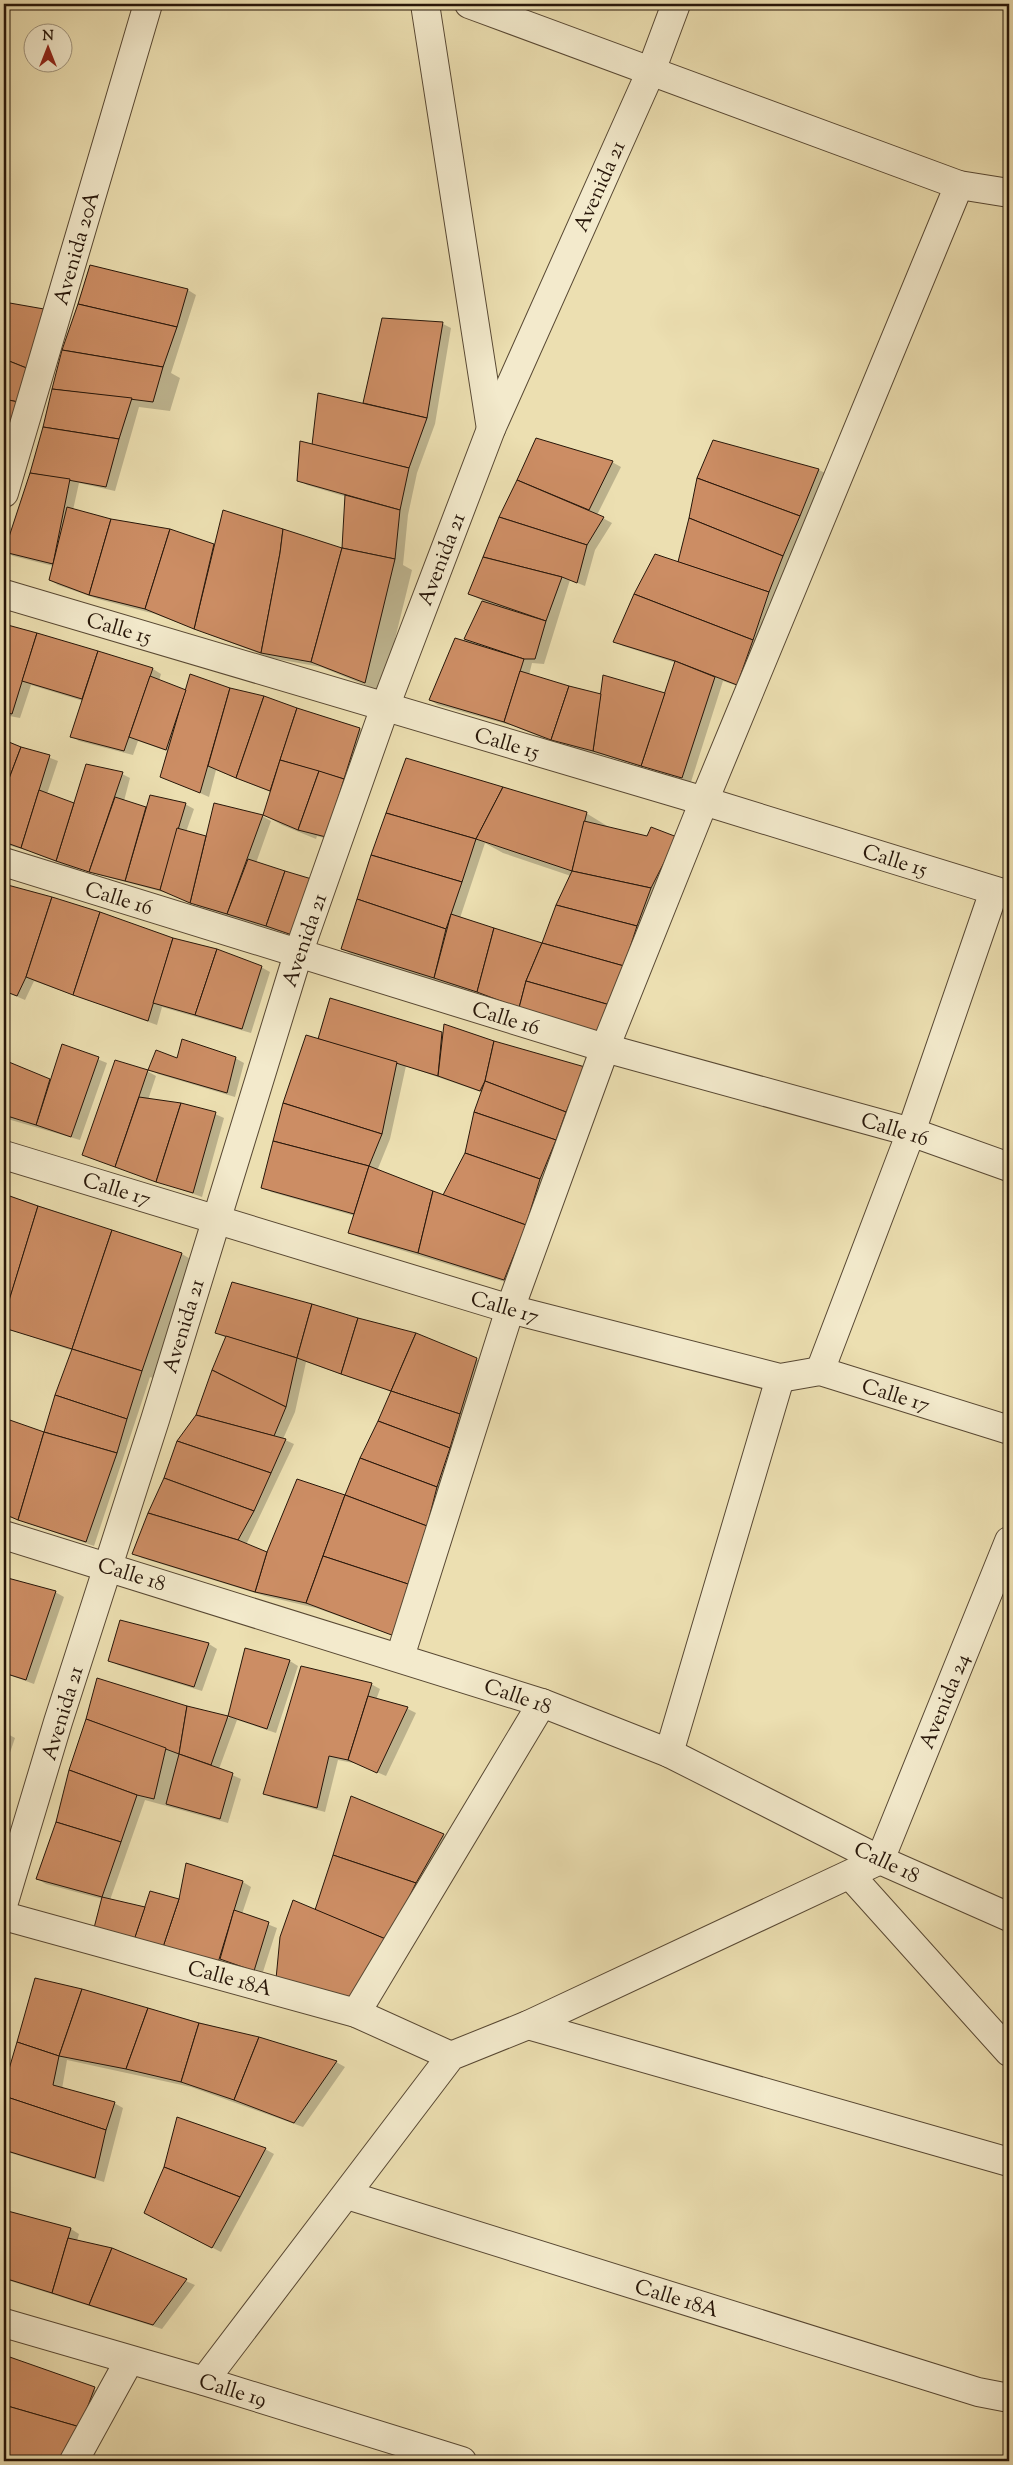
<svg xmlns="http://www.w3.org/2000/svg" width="1013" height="2465" font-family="'Sorts Mill Goudy',serif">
<rect width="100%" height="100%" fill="#ecdfb1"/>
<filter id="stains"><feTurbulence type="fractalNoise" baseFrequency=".004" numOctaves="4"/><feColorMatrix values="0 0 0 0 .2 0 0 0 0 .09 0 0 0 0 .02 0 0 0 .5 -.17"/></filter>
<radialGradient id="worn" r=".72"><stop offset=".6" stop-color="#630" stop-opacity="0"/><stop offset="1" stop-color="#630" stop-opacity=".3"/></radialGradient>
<!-- shadow -->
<g fill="#0003" fill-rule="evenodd">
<path d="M4,250L8,253L4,269Z"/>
<path d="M188,290L196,295L171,373L180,378L170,411L139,407L115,491L79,483L73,510L110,520L170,530L215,546L342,549L347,497L307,485L299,480L313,447L364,405L383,319L443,324L451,328L435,424L417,473L408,515L403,565L412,570L382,692L321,667L271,658L155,614L98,599L58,585L50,580L53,566L13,556L4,551Z"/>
<path d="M4,303L43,310L4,487Z"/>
<path d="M536,439L612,462L621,467L597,515L612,523L595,550L585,586L570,580L544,664L532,663L529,675L602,696L665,694L676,663L623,646L615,641L679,563L714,441L819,470L827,474L746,689L723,681L691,782L603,755L570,747L569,749L514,726L438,705L430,700L456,639L465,640L483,601L470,594L500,518Z"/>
<path d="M4,626L153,669L161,674L159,681L187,691L191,676L360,729L368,734L334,841L317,836L316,839L282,825L264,815L271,792L216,770L209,797L161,776L167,751L138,741L133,755L79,741L71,736L83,701L31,685L20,718L4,715Z"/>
<path d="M4,740L58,761L47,794L73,804L122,774L130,778L124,801L147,809L185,804L194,809L186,832L207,838L262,816L271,821L256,863L307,940L200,907L170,894L74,868V869L29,851L4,844Z"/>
<path d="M407,759L586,813L612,829L648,837L677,838L611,1039L351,954L343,949ZM485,843L503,853L571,876L542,944L460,918Z"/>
<path d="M4,885L100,914L261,967L270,972L251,1033L162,1007L157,1025L34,981L25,1000L4,991Z"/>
<path d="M331,1000L444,1034L494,1042L585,1068L512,1284L358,1237L350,1232L355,1216L271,1192L263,1187L319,1040ZM406,1066L481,1092L466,1154L444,1196L377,1171L390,1139Z"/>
<path d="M63,1045L107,1063L80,1140L4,1118V1062L51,1081Z"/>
<path d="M235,1058L244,1063L235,1097L158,1074L149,1069L178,1060Z"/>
<path d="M147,1071L156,1076L148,1100L215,1114L224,1118L202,1197L84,1155Z"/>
<path d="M4,1194L182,1254L199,1264L159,1380L150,1377L94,1546L4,1515V1420L44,1434L73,1351L4,1327L7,1312L4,1311Z"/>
<path d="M216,1333L476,1359L485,1364L406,1640L316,1608L265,1596L142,1558L133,1553L178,1442L197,1416L227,1338ZM306,1362L392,1392L346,1497L298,1481L267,1554L246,1545L294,1444L283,1439L295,1412Z"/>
<path d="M4,1578L55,1592L64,1597L34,1684L4,1673Z"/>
<path d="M121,1621L209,1644L217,1649L202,1691L118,1665L110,1660Z"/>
<path d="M246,1649L290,1661L298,1666L276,1733L237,1720L219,1769L241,1779L228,1823L145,1800L110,1900L146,1908L180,1901L243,1882L251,1887L242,1914L277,1928L262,1975L228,1963L226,1970L102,1899L46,1884L37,1879L57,1822L98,1680L229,1718Z"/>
<path d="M371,1684L380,1689L376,1700L408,1709L416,1713L386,1776L358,1764L338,1760L325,1812L273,1798L264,1793Z"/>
<path d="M4,1732L15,1738L4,1770Z"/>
<path d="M443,1835L451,1840L363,2009L316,1911Z"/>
<path d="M36,1979L258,2038L336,2062L345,2067L303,2127L191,2087L67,2060L62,2089L114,2103L123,2108L104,2182L4,2151V2090Z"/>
<path d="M265,2149L274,2154L221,2252L154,2218Z"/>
<path d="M4,2212L71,2229L79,2234L77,2241L112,2249L195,2285L162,2329L4,2279Z"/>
<path d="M4,2357L103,2393L72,2461H4Z"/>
</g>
<!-- building -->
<g fill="#cc8d64" stroke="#271609">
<path d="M90,265L188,289L177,327L78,304Z"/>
<path d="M4,302L44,309L29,369L4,359Z"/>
<path d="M78,304L177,327L163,367L62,350Z"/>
<path d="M382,318L443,322L427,418L363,403Z"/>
<path d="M62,350L163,367L153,402L52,389Z"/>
<path d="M4,359L29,369L18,402L4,399Z"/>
<path d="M52,389L132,398L119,439L43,427Z"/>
<path d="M318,393L427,418L409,468L312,445Z"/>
<path d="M4,399L18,402L4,446Z"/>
<path d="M43,427L119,439L106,487L30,473Z"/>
<path d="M536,438L613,461L589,510L517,480Z"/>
<path d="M713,440L819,469L800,516L697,478Z"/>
<path d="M300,441L409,468L400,510L297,481Z"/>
<path d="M30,473L70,479L53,564L4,552Z"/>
<path d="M697,478L800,516L783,556L689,518Z"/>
<path d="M517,480L604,517L587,545L499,517Z"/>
<path d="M345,495L400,510L395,559L342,548Z"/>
<path d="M67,507L111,519L89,595L49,580Z"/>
<path d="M223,510L283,529L280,553L261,653L194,629Z"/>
<path d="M499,517L587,545L577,583L562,577L483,557Z"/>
<path d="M689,518L783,556L769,592L678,562Z"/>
<path d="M111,519L170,529L145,609L89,595Z"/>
<path d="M170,529L214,544L194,629L145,609Z"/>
<path d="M283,529L342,548L311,662L261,653L280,553Z"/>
<path d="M342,548L395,559L365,683L311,662Z"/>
<path d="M655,554L769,592L753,640L634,594Z"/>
<path d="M483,557L562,577L546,621L468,594Z"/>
<path d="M634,594L753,640L737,685L675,661L613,642Z"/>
<path d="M482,601L546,621L535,659H524L464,639Z"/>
<path d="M4,624L37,633L12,714L4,712Z"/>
<path d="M37,633L98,651L82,699L22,681Z"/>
<path d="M455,638L524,659L504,722L429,700Z"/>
<path d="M98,651L153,668L124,751L70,737Z"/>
<path d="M675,661L715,677L682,778L641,766Z"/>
<path d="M520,671L569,686L551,740L504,722Z"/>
<path d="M190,674L230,688L200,793L160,777Z"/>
<path d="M603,675L665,693L641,766L593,751Z"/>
<path d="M150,676L186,690L166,750L129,737Z"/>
<path d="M569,686L601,694L593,751L551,740Z"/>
<path d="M230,688L264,696L236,778L208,766Z"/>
<path d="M264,696L297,708L270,791L236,778Z"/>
<path d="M297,708L360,728L344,779L280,760Z"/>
<path d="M4,740L21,747L4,792Z"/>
<path d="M21,747L50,755L21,848L4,842V792Z"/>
<path d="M406,758L503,787L476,839L386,813Z"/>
<path d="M280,760L319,771L298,830L263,815Z"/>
<path d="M86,764L123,772L89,872L56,861Z"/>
<path d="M319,771L344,779L326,837L298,830Z"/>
<path d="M503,787L587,812L572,871L476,839Z"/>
<path d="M39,790L74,803L56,861L21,848Z"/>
<path d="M150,795L186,803L160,890L125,881Z"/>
<path d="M115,797L146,807L125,881L89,872Z"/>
<path d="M214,803L263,815L227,914L190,903Z"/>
<path d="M386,813L476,839L462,882L371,855Z"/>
<path d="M584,821L647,836L651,827L677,837L651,888L572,871Z"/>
<path d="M177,828L206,836L190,903L160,890Z"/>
<path d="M371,855L462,882L446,929L357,899Z"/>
<path d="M248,859L285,871L266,926L227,914Z"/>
<path d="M285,871L315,880L298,937L266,926Z"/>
<path d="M572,871L651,888L637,926L556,905Z"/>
<path d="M4,884L52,897L26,977L17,996L4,991Z"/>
<path d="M52,897L100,912L73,995L26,977Z"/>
<path d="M357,899L446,929L434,978L341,949Z"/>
<path d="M556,905L637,926L624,966L542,943Z"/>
<path d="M100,912L173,938L148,1021L73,995Z"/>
<path d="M451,914L494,928L477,992L434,978Z"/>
<path d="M494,928L542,943L526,981L519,1008L477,992Z"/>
<path d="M173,938L217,949L195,1015L153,1003Z"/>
<path d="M542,943L624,966L610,1005L526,981Z"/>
<path d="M217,949L262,966L242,1029L195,1015Z"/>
<path d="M526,981L610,1005L602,1035L519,1008Z"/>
<path d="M330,998L442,1032L438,1076L318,1039Z"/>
<path d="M444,1024L494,1041L485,1081L480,1091L438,1076Z"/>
<path d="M306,1035L397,1062L382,1134L283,1103Z"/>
<path d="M182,1039L236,1057L227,1093L148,1070L156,1050L177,1058Z"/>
<path d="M494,1041L585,1067L566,1112L485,1081Z"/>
<path d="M62,1044L99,1057L71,1137L36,1125Z"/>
<path d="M4,1060L50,1079L36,1125L4,1115Z"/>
<path d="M115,1060L148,1070L115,1167L82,1155Z"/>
<path d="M485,1081L566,1112L556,1140L474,1112Z"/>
<path d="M139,1097L181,1103L156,1182L115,1167Z"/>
<path d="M181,1103L216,1112L193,1193L156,1182Z"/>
<path d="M283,1103L382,1134L369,1166L273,1141Z"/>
<path d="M474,1112L556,1140L540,1179L465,1153Z"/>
<path d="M273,1141L369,1166L354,1214L261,1188Z"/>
<path d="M465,1153L540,1179L526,1225L443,1195Z"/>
<path d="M369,1166L433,1191L418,1253L348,1233Z"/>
<path d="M433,1191L526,1225L504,1280L418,1253Z"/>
<path d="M4,1194L38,1206L6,1311L4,1310Z"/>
<path d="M38,1206L112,1230L72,1349L4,1328V1317Z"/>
<path d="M112,1230L182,1253L142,1371L72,1349Z"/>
<path d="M232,1282L312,1304L297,1358L215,1333Z"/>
<path d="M312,1304L358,1318L341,1374L297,1358Z"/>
<path d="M358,1318L416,1333L391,1391L341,1374Z"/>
<path d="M416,1333L477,1358L460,1414L391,1391Z"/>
<path d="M226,1336L297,1358L286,1407L212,1370Z"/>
<path d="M72,1349L142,1371L127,1419L55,1395Z"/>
<path d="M212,1370L286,1407L274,1436L196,1415Z"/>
<path d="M391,1391L460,1414L450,1448L378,1421Z"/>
<path d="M55,1395L127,1419L117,1453L44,1432Z"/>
<path d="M196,1415L286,1439L271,1473L177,1441Z"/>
<path d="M4,1418L44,1432L18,1520L4,1514Z"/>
<path d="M378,1421L450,1448L437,1487L360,1458Z"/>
<path d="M44,1432L117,1453L86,1542L18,1520Z"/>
<path d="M177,1441L271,1473L254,1511L164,1478Z"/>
<path d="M360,1458L437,1487L427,1526L345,1495Z"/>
<path d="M164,1478L254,1511L238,1540L148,1513Z"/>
<path d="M297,1479L345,1495L306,1603L255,1592L267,1552Z"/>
<path d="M345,1495L427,1526L408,1584L323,1556Z"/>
<path d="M148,1513L238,1540L267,1552L255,1592L132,1554Z"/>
<path d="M323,1556L408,1584L397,1637L306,1603Z"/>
<path d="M4,1577L56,1591L26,1680L4,1673Z"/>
<path d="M120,1620L209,1643L194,1687L108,1661Z"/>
<path d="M245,1648L290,1660L267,1729L228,1716Z"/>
<path d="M301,1666L372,1683L348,1760L329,1756L317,1808L263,1794Z"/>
<path d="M97,1678L187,1706L179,1754L86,1719Z"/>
<path d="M368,1696L408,1707L377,1773L348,1760Z"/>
<path d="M187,1706L228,1716L211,1765L179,1754Z"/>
<path d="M86,1719L166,1748L154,1799L137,1795L69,1770Z"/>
<path d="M179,1754L233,1773L220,1819L166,1804Z"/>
<path d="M69,1770L137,1795L121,1842L56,1822Z"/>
<path d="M351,1796L444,1834L416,1883L333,1855Z"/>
<path d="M56,1822L121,1842L102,1897L36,1879Z"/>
<path d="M333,1855L416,1883L388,1940L315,1910Z"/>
<path d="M186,1863L243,1881L217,1966L162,1950L179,1899Z"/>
<path d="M150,1891L179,1899L162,1950L134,1940Z"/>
<path d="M102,1897L145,1907L134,1940L94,1928Z"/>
<path d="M293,1900L388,1940L354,2005L276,1979L280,1937Z"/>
<path d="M234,1910L269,1922L254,1971L220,1959Z"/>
<path d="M35,1978L82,1989L59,2056L17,2042Z"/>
<path d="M82,1989L148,2008L126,2069L59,2056Z"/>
<path d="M148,2008L199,2023L181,2082L126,2069Z"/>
<path d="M199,2023L259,2037L234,2100L181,2082Z"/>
<path d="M259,2037L337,2061L294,2123L234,2100Z"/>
<path d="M17,2042L59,2056L53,2085L115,2102L106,2130L4,2096V2086Z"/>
<path d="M4,2096L106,2130L95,2178L4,2150Z"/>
<path d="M177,2117L266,2148L240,2197L164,2167Z"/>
<path d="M164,2167L240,2197L212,2248L144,2213Z"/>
<path d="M4,2210L71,2228L52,2293L4,2278Z"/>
<path d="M68,2238L112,2248L89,2305L52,2293Z"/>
<path d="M112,2248L187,2279L153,2325L89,2305Z"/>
<path d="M4,2355L95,2387L80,2427L4,2405Z"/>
<path d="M4,2405L80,2427L60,2461H12L4,2458Z"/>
</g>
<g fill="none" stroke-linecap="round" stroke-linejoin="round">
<defs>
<g id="minor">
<path d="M425,4L491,429"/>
<path d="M469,4L959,185L1009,193"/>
<path d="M4,493L148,4"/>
<path d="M4,862L605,1048L911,1132L1009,1167"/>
<path d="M4,1155L510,1309L780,1378L820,1371L1009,1430"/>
<path d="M820,1371L911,1132L994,891"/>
<path d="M4,1535L542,1703L669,1753L880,1860L1009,1917"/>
<path d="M400,1657L510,1309L605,1048L704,801L959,185"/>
<path d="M669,1753L780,1378"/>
<path d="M850,1875L1009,2052"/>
<path d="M4,1902L58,1722L155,1420L298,954L385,707L491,429L651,71L676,4"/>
<path d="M4,1916L356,2013L451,2056"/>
<path d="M356,2013L542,1703"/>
<path d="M528,2025L1009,2162"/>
<path d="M347,2195L978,2392L1009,2398"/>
<path d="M4,2323L204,2381L462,2461"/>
<path d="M204,2381L451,2056L528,2025L880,1860L1009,1541"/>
<path d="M74,2461L129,2361"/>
</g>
<path id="tertiary" d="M4,594L704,801L1009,895"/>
</defs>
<!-- minor casing -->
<use href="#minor" stroke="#584833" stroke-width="30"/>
<!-- tertiary casing -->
<use href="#tertiary" stroke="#584833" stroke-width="30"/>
<!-- minor -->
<use href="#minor" stroke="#f3eacc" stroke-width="28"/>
<!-- tertiary -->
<use href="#tertiary" stroke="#f3eacc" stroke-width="28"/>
</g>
<g text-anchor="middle" stroke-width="4" stroke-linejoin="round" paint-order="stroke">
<!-- street labels -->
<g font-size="21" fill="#271609" stroke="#f3eacc">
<text transform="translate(599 186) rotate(-66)" y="7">Avenida 21</text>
<text transform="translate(76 248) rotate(-74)" y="7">Avenida 20A</text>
<text transform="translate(441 559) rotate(-69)" y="7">Avenida 21</text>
<text transform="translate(119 628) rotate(16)" y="7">Calle 15</text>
<text transform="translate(507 743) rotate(16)" y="7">Calle 15</text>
<text transform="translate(895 860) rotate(17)" y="7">Calle 15</text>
<text transform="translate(119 898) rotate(17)" y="7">Calle 16</text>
<text transform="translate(304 940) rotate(-71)" y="7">Avenida 21</text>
<text transform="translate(506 1018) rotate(17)" y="7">Calle 16</text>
<text transform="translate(895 1129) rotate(17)" y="7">Calle 16</text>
<text transform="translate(117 1189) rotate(17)" y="7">Calle 17</text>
<text transform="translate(505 1307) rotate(16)" y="7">Calle 17</text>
<text transform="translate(183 1326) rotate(-73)" y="7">Avenida 21</text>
<text transform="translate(896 1395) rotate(17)" y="7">Calle 17</text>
<text transform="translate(132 1574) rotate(17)" y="7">Calle 18</text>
<text transform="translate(518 1696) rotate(19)" y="7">Calle 18</text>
<text transform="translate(944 1701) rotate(-68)" y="7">Avenida 24</text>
<text transform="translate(62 1713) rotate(-73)" y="7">Avenida 21</text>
<text transform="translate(887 1862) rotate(25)" y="7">Calle 18</text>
<text transform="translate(230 1978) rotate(15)" y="7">Calle 18A</text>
<text transform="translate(677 2298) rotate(17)" y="7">Calle 18A</text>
<text transform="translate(233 2390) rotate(17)" y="7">Calle 19</text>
</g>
</g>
<!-- margin -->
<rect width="1013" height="2465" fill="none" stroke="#ecdfb1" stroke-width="20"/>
<rect x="5" y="5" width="1003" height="2455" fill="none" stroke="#271609" stroke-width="2.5"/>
<rect x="10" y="10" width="993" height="2445" fill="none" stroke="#271609"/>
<!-- north arrow -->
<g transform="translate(48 48)"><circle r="24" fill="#f3eacc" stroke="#a1957e"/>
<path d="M0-4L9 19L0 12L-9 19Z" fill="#8f2418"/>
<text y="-8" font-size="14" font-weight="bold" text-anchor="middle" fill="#271609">N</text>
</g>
<rect width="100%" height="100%" filter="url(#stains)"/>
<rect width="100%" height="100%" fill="url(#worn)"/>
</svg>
